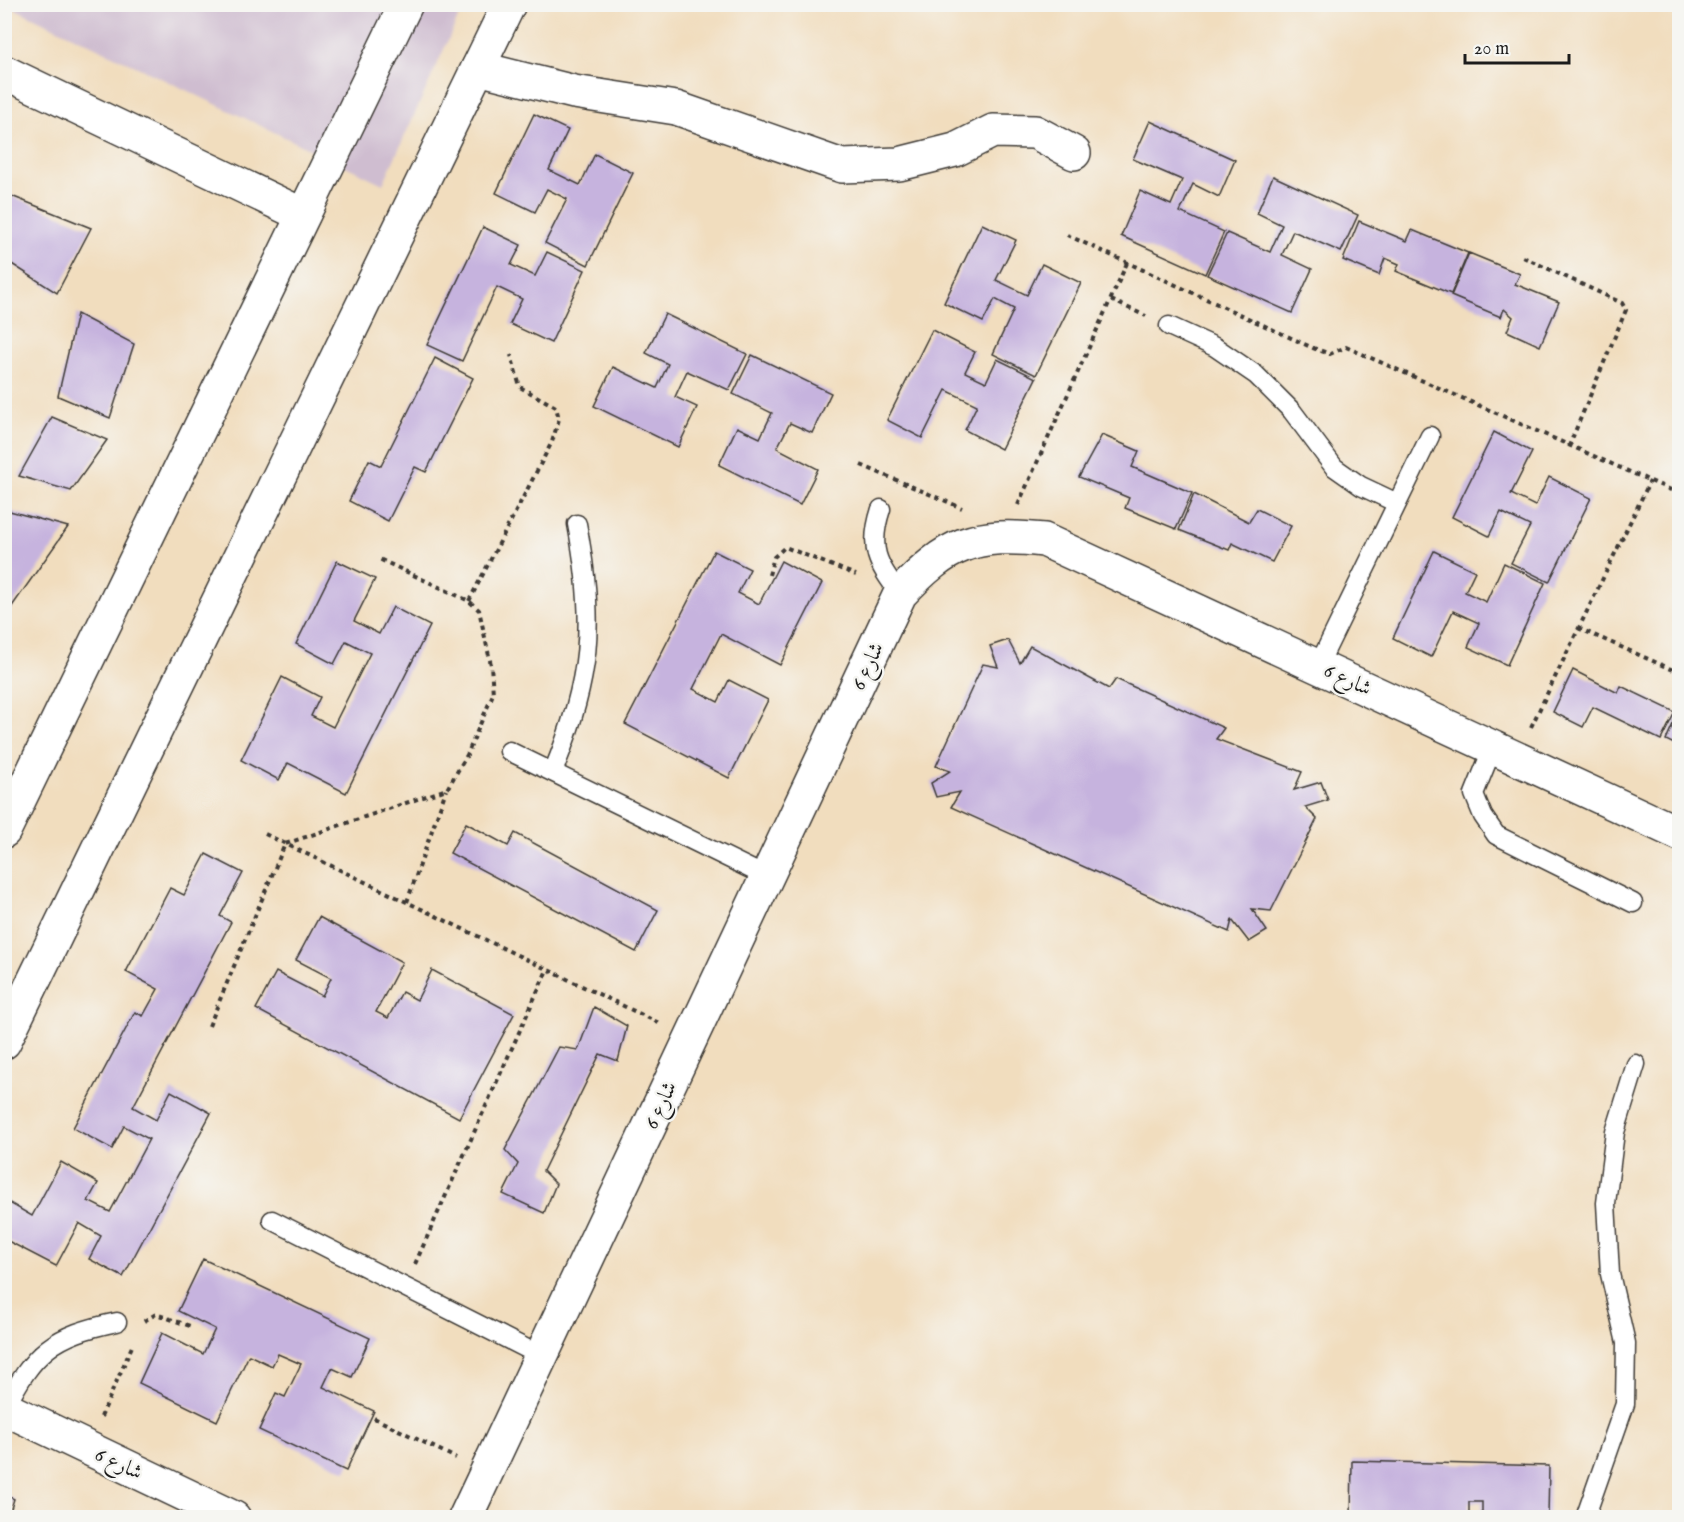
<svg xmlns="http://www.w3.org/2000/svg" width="1684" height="1522" font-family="'IM FELL English',Amiri,serif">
<rect width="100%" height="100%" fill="#f6f6f2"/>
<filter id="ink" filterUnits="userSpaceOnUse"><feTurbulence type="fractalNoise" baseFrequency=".0167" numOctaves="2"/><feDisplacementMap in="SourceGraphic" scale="12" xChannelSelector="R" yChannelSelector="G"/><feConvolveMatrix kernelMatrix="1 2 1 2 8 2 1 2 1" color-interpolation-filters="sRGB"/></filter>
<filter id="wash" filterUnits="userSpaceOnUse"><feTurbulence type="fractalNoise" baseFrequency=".008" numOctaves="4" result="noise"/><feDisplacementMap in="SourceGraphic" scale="24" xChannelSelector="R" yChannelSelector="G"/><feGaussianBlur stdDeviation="1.35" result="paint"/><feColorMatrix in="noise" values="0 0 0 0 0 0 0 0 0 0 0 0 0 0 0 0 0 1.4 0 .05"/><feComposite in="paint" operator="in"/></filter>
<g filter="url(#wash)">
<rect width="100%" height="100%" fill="#f1ddbe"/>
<!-- industrial -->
<path fill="#cfbdd0" d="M5,4L464,5L383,184Z"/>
<g id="blocks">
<!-- building -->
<g fill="#c6b3de">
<path d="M534,114L568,130L549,170L580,185L595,154L633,173L588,265L545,243L567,199L547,189L535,212L496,193Z"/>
<path d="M1150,121L1235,160L1219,197L1193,184L1180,212L1224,232L1205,274L1121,236L1140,191L1171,205L1182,180L1133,159Z"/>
<path d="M1273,176L1358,215L1341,252L1293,231L1282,255L1312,269L1292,313L1207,275L1227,233L1270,252L1282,225L1257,213Z"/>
<path d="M4,193L91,228L57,293L4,259Z"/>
<path d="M1359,221L1407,241L1412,230L1468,253L1451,294L1396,271L1399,264L1385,258L1379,275L1343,260Z"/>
<path d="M982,224L1016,240L996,280L1027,295L1042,264L1081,283L1036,375L993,354L1014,309L995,299L983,322L944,303Z"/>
<path d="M483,227L521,245L511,265L535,276L547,252L585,270L551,343L510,324L522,299L497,287L462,361L427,345Z"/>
<path d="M1469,253L1520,274L1515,284L1559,302L1540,346L1507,331L1513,317L1504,309L1501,317L1451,296Z"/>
<path d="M77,314L134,344L110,418L58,396Z"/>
<path d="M665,314L747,354L729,390L687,371L675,397L697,407L678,447L594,406L613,367L657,388L668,364L646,353Z"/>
<path d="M932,330L975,352L965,372L986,382L997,359L1036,378L1001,449L965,430L977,405L946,390L922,438L887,420Z"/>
<path d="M752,355L831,393L812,433L790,423L777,448L818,469L800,505L719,465L737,427L760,438L772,413L733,394Z"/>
<path d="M435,358L473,378L426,472L415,467L388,521L349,501L369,460L381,466Z"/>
<path d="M52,417L107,440L71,491L19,476Z"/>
<path d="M1494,432L1532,452L1511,494L1535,506L1549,477L1591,498L1549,582L1511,563L1530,526L1501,512L1489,536L1452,517Z"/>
<path d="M1102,435L1139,451L1132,467L1192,493L1176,529L1125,508L1129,498L1079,477Z"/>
<path d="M1194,494L1249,522L1257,509L1291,526L1272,562L1232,543L1229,550L1179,530Z"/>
<path d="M6,510L68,527L8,612L4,610Z"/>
<path d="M714,551L750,569L738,593L759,604L781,561L822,583L780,665L721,634L693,689L718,702L729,680L768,700L729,778L625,724Z"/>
<path d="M1434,551L1475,571L1465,592L1486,602L1504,563L1545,583L1507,665L1468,647L1479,623L1453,611L1431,657L1393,638Z"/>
<path d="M337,561L375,579L354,621L379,634L393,607L430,626L346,793L288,763L279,780L241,760L282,677L320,697L311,716L333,727L370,653L346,641L334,664L296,644Z"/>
<path d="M1008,640L1020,663L1030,646L1109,689L1116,679L1224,728L1216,739L1302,772L1294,790L1321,782L1328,800L1305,807L1317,819L1271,911L1252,909L1267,931L1249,942L1232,920L1229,932L951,807L960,792L936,797L931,783L950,771L936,766L983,664L998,667L990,646Z"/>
<path d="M1573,670L1618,693L1621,686L1675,712L1661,740L1593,707L1583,727L1553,712Z"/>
<path d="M1677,715L1680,716V747L1666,740Z"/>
<path d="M466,823L508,846L515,833L658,910L636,952L450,853Z"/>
<path d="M206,854L243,873L220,916L231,922L133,1107L156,1120L171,1091L211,1113L123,1277L89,1259L101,1236L79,1223L56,1266L4,1239V1208L8,1202L32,1216L61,1162L98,1183L88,1201L110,1212L149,1139L124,1126L112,1149L73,1128L135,1012L143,1016L158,989L126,972L170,888L184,895Z"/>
<path d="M319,917L402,962L376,1012L388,1018L402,992L417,1000L432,970L514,1014L459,1118L256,1009L276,972L322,996L331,978L296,960Z"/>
<path d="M594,1007L627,1026L618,1061L600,1054L543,1171L556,1184L544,1213L503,1194L518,1164L505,1150L559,1047L578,1050Z"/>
<path d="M203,1259L370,1338L352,1377L332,1368L323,1387L374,1411L346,1471L259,1430L276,1393L285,1397L301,1364L278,1354L272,1366L249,1355L217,1421L139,1383L162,1333L203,1354L215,1329L178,1311Z"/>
<path d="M1352,1461L1549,1466L1548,1518H1482V1502H1469V1518H1351Z"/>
<path d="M4,1494L14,1499L8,1518H4Z"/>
</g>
</g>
</g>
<g filter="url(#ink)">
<use href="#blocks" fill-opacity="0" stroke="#3c3934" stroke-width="1.5"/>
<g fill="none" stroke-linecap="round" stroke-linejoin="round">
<defs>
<g id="service">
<path d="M1169,326L1215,347L1256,375L1292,411L1334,467L1361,486L1397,503"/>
<path d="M881,509C868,549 877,563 900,594"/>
<path d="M1318,666L1430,436"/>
<path d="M1493,747L1474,794L1483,816L1496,835L1633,903"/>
<path d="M509,751L767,877"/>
<path d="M553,772C591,679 596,623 577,524"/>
<path d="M272,1220L541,1356"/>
<path d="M5,1409C33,1351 54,1335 117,1322"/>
<path d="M1585,1518L1625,1404L1626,1343L1610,1274L1606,1203L1615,1132L1636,1064"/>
</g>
<g id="minor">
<path d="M478,68L574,92L676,108L842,166L899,164L955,150L993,131L1035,132L1074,153"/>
<path d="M4,72L303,215"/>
<path d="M4,831L406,4"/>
<path d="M4,1042L509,4"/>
<path d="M4,1408L234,1518"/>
<path d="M465,1518L900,594C948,543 974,532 1044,540L1680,834"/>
</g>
</defs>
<!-- service casing -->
<use href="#service" stroke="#3c3934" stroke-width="21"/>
<!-- minor casing -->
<use href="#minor" stroke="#3c3934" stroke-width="36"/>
<!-- path -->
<g stroke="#3c3934" stroke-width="4" stroke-dasharray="4.5 4.5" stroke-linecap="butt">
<path d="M1067,235L1313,348L1330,354L1346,347L1680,494"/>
<path d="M1523,257L1622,303L1626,310L1569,446"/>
<path d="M1111,300L1146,316"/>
<path d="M861,465L962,508"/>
<path d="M1018,505L1127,263"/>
<path d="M769,575L774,557L785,547L856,575"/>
<path d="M469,601L552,442L559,419L556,407L520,387L511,355"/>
<path d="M1578,628L1680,673"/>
<path d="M1531,727L1650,481"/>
<path d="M265,834L661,1024"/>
<path d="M407,902L446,790"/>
<path d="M209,1026L285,844L447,789L467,755L493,694L491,665L479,610L469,601L377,558"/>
<path d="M4,1260L8,1252"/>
<path d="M415,1264L547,970"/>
<path d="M144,1321L156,1314L193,1327"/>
<path d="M101,1417L133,1344"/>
<path d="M374,1418L456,1458"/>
</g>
<!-- service -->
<use href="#service" stroke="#fff" stroke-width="18"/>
<!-- minor -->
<use href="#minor" stroke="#fff" stroke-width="33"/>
</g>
</g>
<g text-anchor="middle" stroke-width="5" stroke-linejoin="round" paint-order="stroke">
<!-- street labels -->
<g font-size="21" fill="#1c1c1c" stroke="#f6f6f2">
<text transform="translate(867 666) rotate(-65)" y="7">شارع 6</text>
<text transform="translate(1348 679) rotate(25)" y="7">شارع 6</text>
<text transform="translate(660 1105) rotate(-65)" y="7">شارع 6</text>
<text transform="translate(119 1463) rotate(25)" y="7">شارع 6</text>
</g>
</g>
<!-- margin -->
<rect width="1684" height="1522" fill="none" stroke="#f6f6f2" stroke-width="24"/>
<!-- scale -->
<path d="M1465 54v9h104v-9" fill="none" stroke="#1c1c1c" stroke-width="3"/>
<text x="1474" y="54" font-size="18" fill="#1c1c1c" stroke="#f6f6f2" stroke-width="4.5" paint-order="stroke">20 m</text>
</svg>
